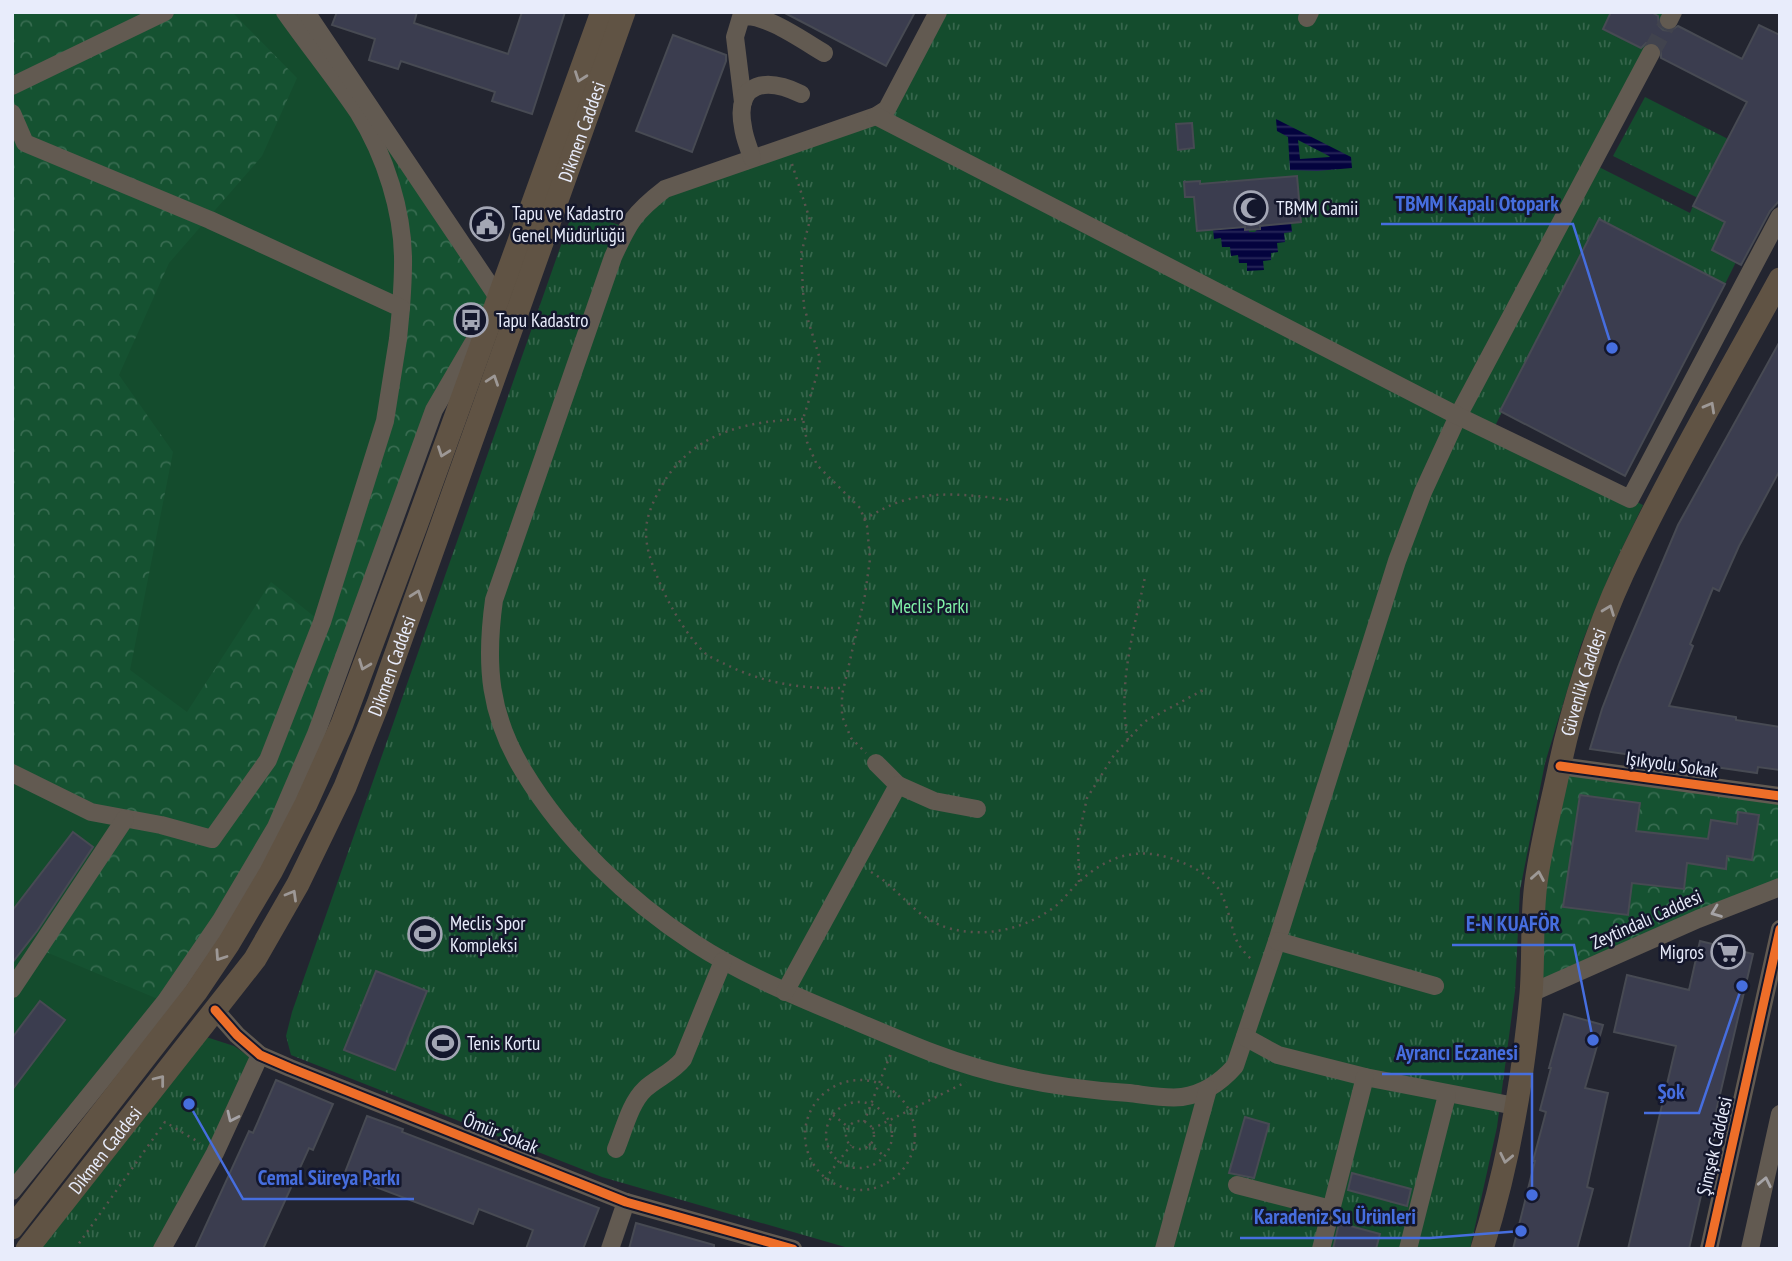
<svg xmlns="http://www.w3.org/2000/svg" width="1792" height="1261" font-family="'PT Sans Narrow',sans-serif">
<defs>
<pattern id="forest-crowns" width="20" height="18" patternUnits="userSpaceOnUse" patternTransform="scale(1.75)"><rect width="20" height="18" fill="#155231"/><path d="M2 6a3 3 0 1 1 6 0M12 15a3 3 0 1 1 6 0" fill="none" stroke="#376b50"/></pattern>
<pattern id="park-tufts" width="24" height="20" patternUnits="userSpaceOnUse" patternTransform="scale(1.75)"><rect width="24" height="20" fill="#144c2d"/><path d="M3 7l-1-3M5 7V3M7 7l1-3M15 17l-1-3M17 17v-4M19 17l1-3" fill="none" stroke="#36664c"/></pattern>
<pattern id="water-rules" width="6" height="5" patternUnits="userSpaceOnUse" patternTransform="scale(1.75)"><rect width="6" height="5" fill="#04033e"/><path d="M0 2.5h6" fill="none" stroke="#29285b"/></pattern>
</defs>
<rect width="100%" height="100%" fill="#232530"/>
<!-- grass -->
<path fill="#144c2d" d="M165,12H287L499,299L434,410L221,920L12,1191V86Z"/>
<!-- forest -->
<g fill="url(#forest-crowns)">
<path d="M12,12H232L297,78L262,156L169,263L119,375L173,452L130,670L187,712L271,582L321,622L385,421L399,226L398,148L499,299L434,410L276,827L165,1002L39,949L125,819L12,773Z"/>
<path d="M1560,766L1780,796V887L1531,993Z"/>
</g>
<!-- park -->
<g fill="url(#park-tufts)">
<path d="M938,12H1673L1593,164L1690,213L1693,206L1725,222L1712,250L1736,262L1725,284L1599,220L1500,411L1502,412L1492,432L1643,505L1612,569L1581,645L1545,763L1520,890L1515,991L1497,1127L1470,1249H852L602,1177L291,1055L286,1036L292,1012L574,208L627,228L640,208L876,116Z"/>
<path d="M1645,97L1728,139L1698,198L1613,156Z"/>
<path d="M200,1035L234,1046L254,1060L157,1249H29Z"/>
</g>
<!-- water -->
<g fill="url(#water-rules)" fill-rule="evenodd">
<path d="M1276,119L1351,157L1352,168L1317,171L1290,170L1288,137L1277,131ZM1298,140L1329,156L1330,157L1300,159Z"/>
<path d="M1291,223L1292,232L1284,233L1285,242L1277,243L1278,252L1271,253V260L1263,261L1264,270L1247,271V263H1239L1238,255L1231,256L1230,247H1222L1221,238L1214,239L1213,229L1245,227V230H1249V232H1255L1260,226Z"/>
</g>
<!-- building -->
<g fill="#3b3d4f" stroke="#474a53" stroke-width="2">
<path d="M337,12H417L414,23L508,54L522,12H565L532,114L492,101L495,92L401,61L398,69L369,60L375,39L332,25Z"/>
<path d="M783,12H915L886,66Z"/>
<path d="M1611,12H1651L1658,16L1659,26L1663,30L1670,31L1678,26L1742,59L1759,25L1780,35V200L1770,211L1741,265L1712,250L1725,222L1693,206L1747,102L1661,58V48L1656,43H1646L1641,48L1603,29Z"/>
<path d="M673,35L726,55V61L692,152L636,131Z"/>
<path d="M1192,123L1194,148L1178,150L1176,124Z"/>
<path d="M1297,176L1301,222L1260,226V229L1245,230V227L1197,231L1194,197H1185L1184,182L1200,181V184Z"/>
<path d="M1599,219L1725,284L1625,476L1500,411Z"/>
<path d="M1780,341V470L1739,546L1719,591L1713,588L1690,644L1693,646L1669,706L1736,717V720L1780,727V770L1758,767L1757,773L1590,749L1602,709L1620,662L1678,525Z"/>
<path d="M1580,795L1640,803L1636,831L1708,839L1711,820L1737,824L1738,812L1759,815L1752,860L1727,856L1726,869L1687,863L1684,889L1632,883L1628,915L1563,907Z"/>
<path d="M73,832L93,847L37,931L12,963V911Z"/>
<path d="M1700,941L1753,954L1714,1120H1718L1689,1249H1628L1676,1046L1614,1032L1627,975L1689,990Z"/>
<path d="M376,971L427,991L395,1070L344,1050Z"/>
<path d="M40,1001L65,1020L12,1090V1038Z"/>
<path d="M1564,1014L1603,1025L1585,1088L1608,1093L1587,1187L1593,1189L1577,1249H1513L1535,1161H1533L1546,1112L1540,1110L1551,1068H1549Z"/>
<path d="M276,1080L333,1104L313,1150L309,1148L263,1249H195L249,1131L253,1133Z"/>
<path d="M367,1116L403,1129L402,1132L599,1208L583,1249H526L533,1230L479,1209L473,1224L344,1175Z"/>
<path d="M1245,1117L1269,1124L1254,1178L1229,1173Z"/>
<path d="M1352,1173L1411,1189L1407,1206L1348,1190Z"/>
<path d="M636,1223L714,1245V1249H629Z"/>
<path d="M1339,1223L1380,1234L1376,1249H1333Z"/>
</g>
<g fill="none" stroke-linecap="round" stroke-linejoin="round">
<!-- minor-tunnel -->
<path stroke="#41434e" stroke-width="18" stroke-dasharray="18 9" stroke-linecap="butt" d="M1651,53L1669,20"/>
<!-- path -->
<g stroke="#59534e" stroke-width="2.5" stroke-dasharray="2 5" stroke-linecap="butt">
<path d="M792,164L810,220L801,254L804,307L820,359L816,378L803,419L807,442L817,465L860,508L867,526L870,559L865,595L842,695V716L851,738L866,753"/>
<path d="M803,419C746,421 691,433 661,487C654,500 646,516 646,532C646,552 654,569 662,588C671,608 689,639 706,654C711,658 719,661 725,664C762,683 802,689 844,688"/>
<path d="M864,519C876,513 887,506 899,502C934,490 974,495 1009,500"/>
<path d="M1128,740C1117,686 1134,630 1145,577"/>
<path d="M871,872C902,890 915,920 952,929C988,938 1028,928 1057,905C1065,898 1071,889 1079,882C1106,857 1135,847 1170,858C1185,863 1201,870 1212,881C1227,895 1229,921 1236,939C1239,947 1246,954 1252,960"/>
<path d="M1079,882L1078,840L1087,798L1114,755L1144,722L1205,689"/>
<circle cx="860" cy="1135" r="55"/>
<circle cx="859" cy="1135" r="33"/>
<path d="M833,1115L847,1126"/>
<circle cx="860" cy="1135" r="14"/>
<path d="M864,1122L891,1053"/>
<path d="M872,1129L966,1082"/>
<path d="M869,1144L883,1155"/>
<path d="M825,1179L851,1145"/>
<path d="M75,1249L165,1122L200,1143"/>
</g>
<!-- minor -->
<g stroke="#625a51" stroke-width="18">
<path d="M285,12C309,46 335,78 358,112C385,155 404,213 403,265C403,279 402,293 401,308"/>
<path d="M306,12L499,299L496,305"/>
<path d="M938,12L887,109L876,116L665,189C634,213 629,222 613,257L494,600C485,665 489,715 524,772C565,840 628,900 694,943C740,973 791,994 841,1015C872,1028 902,1041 933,1053C996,1077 1063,1089 1129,1093C1146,1095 1166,1099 1182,1097C1204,1094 1221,1082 1235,1066L1277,941L1397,561L1423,492L1458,416L1651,53"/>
<path d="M1307,18L1310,12"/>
<path d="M1669,20L1673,12"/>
<path d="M12,86L165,12"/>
<path d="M743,102L735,37L741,17C762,11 805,42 824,53"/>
<path d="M12,113L25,143L210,220L401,308L398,339L385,421L322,622L268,760L212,839L161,825L91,812L12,773"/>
<path d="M876,116L1458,416L1630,499L1780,216"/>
<path d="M752,158C749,148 744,137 743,127C734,80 768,78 801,94"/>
<path d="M876,763L898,785"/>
<path d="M1560,766L1780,796"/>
<path d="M1277,941L1435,986"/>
<path d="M12,989L125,819"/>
<path d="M785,992L898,785L934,801L977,809"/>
<path d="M1531,993L1698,919L1780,887"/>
<path d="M215,1010L237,1035L260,1055L290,1068L626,1202L793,1249"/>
<path d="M1245,1037L1278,1055L1365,1077L1515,1106"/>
<path d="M616,1149C624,1130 630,1103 645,1089C657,1078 673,1072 683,1059L723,961"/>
<path d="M1237,1185L1331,1209"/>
<path d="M12,1191L165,1002L221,920L276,827L316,734L434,410L476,338"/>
<path d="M162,1249L215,1153L260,1055"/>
<path d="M610,1249L626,1202"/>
<path d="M1164,1249L1208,1089"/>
<path d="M1321,1249L1365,1077"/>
<path d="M1408,1249L1447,1095"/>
<path d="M1709,1249L1780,929"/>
<path d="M1750,1249L1780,1114"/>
</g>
<!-- major -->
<g stroke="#605344" stroke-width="23">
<path d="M12,1228L196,992L229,943L271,872L306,804L342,724L416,526L602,12"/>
<path id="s1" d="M27,1249L255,959L298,884L345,787L378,704L624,12"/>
<path id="s2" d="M1482,1249C1508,1167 1523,1080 1531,994C1534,957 1531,920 1536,883C1541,845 1551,807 1559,769C1572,707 1596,631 1623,573C1670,473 1727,376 1780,279"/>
</g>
<defs>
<g id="cycleway">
<path d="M1560,766L1780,796"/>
<path d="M215,1010L237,1035L260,1055L290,1068L626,1202L793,1249"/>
<path d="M1709,1249L1780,929"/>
</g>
</defs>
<!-- cycleway casing -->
<use href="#cycleway" stroke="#14172c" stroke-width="13"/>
<!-- cycleway -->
<use href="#cycleway" stroke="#ee6e29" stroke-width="9"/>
</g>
<!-- one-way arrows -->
<defs><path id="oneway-chevron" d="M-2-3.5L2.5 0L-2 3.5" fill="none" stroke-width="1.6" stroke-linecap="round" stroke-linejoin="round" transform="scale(1.75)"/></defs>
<g stroke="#9d9896">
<use href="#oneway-chevron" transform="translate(580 77) rotate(110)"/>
<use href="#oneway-chevron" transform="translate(493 380) rotate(-71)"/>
<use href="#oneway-chevron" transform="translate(1710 407) rotate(-61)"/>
<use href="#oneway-chevron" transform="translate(443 452) rotate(110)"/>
<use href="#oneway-chevron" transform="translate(417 595) rotate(-70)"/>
<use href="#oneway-chevron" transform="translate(1609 610) rotate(-69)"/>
<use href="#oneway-chevron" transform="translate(364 665) rotate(111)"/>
<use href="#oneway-chevron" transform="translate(1538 876) rotate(-80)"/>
<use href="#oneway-chevron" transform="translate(292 895) rotate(-60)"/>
<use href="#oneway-chevron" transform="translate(220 956) rotate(124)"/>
<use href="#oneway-chevron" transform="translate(160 1080) rotate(-52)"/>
<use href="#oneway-chevron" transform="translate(1506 1158) rotate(102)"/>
</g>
<g stroke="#a5a3a6">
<use href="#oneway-chevron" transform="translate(1716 912) rotate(159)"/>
<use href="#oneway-chevron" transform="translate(232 1117) rotate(115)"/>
<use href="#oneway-chevron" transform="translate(1765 1182) rotate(-78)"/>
</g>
<!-- icons -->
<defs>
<symbol id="mosque-ring" viewBox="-11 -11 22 22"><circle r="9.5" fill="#14172c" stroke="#a3a6b4" stroke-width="1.5"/><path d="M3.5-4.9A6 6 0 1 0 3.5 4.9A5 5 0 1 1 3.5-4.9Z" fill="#a3a6b4"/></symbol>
<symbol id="civic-ring" viewBox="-11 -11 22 22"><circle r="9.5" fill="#14172c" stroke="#a3a6b4" stroke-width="1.5"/><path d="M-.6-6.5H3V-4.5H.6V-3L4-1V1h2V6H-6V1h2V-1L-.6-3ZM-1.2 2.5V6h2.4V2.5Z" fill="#a3a6b4"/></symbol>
<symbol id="bus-ring" viewBox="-11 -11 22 22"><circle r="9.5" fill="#14172c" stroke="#a3a6b4" stroke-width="1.5"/><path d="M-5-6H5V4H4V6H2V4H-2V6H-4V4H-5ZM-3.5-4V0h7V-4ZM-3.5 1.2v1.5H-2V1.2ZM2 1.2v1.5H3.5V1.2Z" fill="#a3a6b4"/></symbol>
<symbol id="stadium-ring" viewBox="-11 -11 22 22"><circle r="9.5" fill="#14172c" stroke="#a3a6b4" stroke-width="1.5"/><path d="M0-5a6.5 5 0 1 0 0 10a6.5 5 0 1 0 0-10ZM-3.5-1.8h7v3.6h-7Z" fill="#a3a6b4"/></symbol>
<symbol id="supermarket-ring" viewBox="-11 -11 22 22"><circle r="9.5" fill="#14172c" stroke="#a3a6b4" stroke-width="1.5"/><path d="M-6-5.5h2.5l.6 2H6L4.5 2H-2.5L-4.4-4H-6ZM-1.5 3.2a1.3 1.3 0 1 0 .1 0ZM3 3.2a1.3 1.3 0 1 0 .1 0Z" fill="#a3a6b4"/></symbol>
</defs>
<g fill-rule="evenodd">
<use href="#mosque-ring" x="1232" y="189" width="38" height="38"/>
<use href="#civic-ring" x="468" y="205" width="38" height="38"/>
<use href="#bus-ring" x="452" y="301" width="38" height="38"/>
<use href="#stadium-ring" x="406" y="915" width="38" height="38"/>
<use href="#supermarket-ring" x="1709" y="933" width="38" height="38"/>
<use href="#stadium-ring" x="424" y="1024" width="38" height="38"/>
</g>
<g text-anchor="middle" stroke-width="5" stroke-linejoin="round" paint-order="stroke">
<!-- street labels -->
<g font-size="19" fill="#e8ecfb" stroke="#14172c">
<text dy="7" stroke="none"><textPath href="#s1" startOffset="1260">Dikmen Caddesi</textPath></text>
<text dy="7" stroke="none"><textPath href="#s1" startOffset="693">Dikmen Caddesi</textPath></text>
<text dy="7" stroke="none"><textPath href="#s2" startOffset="578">Güvenlik Caddesi</textPath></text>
<text transform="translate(1672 764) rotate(8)" y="7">Işıkyolu Sokak</text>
<text transform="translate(1646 919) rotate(-24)" y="7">Zeytindalı Caddesi</text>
<text transform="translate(501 1133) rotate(22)" y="7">Ömür Sokak</text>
<text transform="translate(1714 1146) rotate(-77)" y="7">Şimşek Caddesi</text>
<text dy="7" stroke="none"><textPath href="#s1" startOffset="126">Dikmen Caddesi</textPath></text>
</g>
<!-- poi labels -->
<g font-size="19" fill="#e8ecfb" stroke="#14172c" text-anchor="start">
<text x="1276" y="215">TBMM Camii</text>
<text x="512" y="220">Tapu ve Kadastro<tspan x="512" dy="22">Genel Müdürlüğü</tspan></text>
<text x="496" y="327">Tapu Kadastro</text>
<text x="450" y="930">Meclis Spor<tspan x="450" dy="22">Kompleksi</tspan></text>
<text x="1704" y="959" text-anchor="end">Migros</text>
<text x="467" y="1050">Tenis Kortu</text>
</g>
<!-- park labels -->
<g font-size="19" fill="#81f3a8" stroke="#14172c">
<text x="930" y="613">Meclis Parkı</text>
</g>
</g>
<!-- callouts -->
<path fill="none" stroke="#466edf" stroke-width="2.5" d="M1612 348L1573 224H1381M1593 1040L1574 945H1452M1532 1195L1532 1074H1382M1742 986L1699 1113H1644M189 1104L243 1199H414M1521 1231L1430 1238H1240"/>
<g fill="#466edf" stroke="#14172c" stroke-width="2.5">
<circle cx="1612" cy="348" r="7"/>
<circle cx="1593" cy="1040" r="7"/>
<circle cx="1532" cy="1195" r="7"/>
<circle cx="1742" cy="986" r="7"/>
<circle cx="189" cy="1104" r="7"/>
<circle cx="1521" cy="1231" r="7"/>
</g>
<g font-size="21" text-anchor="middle" font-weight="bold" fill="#466edf" stroke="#14172c" stroke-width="5" stroke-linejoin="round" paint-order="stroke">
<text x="1477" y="211">TBMM Kapalı Otopark</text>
<text x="1513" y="931">E-N KUAFÖR</text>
<text x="1457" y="1060">Ayrancı Eczanesi</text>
<text x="1671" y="1099">Şok</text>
<text x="329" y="1185">Cemal Süreya Parkı</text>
<text x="1335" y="1224">Karadeniz Su Ürünleri</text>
</g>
<!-- border -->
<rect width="1792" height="1261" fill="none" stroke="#e8ecfb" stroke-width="28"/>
</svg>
